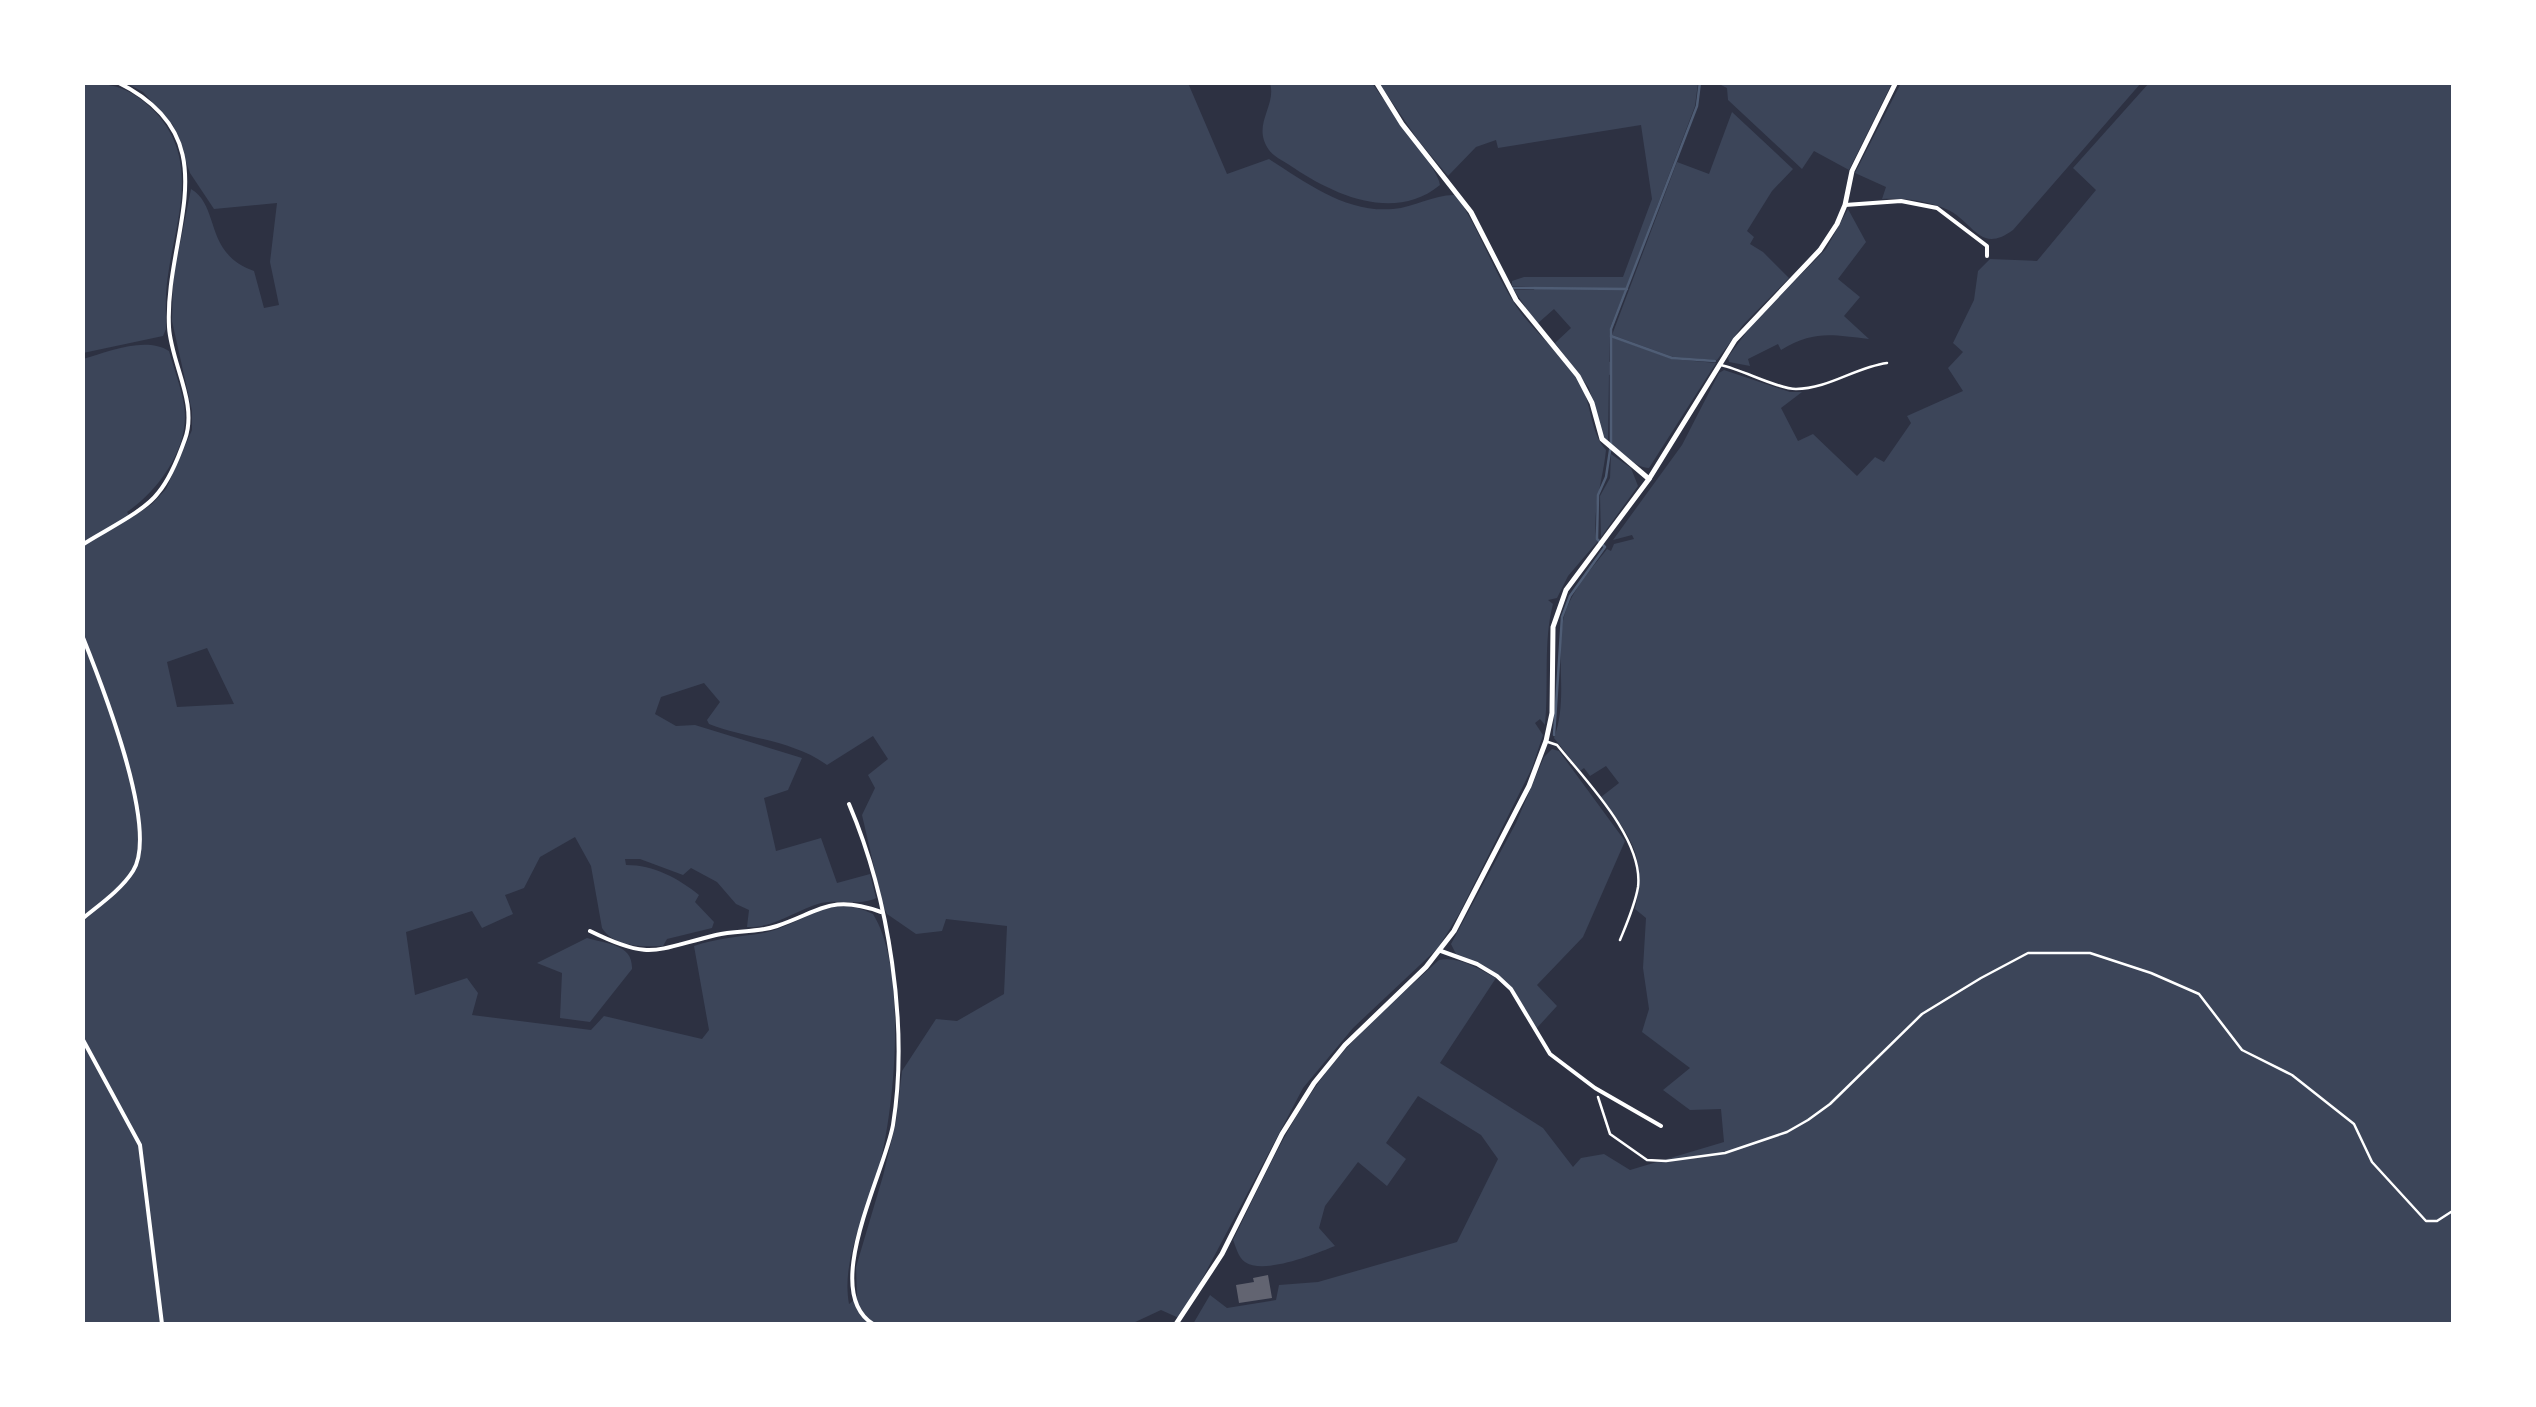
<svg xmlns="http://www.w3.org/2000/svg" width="2536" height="1407" font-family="Quicksand,sans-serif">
<rect width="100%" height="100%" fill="#2d3142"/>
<!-- green -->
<g fill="#3c4559" fill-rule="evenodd">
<path d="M82,83C114,82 135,90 157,114C200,163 176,219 168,275C165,293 166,311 166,329L163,336L83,353Z"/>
<path d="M126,83H1188L1227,174L1269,159C1307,183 1346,213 1393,209C1415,207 1435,194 1456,195C1480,230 1493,271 1516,306C1535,334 1565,355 1581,385C1592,406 1590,432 1606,450C1603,481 1591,512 1597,542L1568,576L1557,598L1548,600L1553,604C1543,642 1549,685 1545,725L1540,719L1535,723L1543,735L1532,768L1459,914L1438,948L1353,1028L1303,1088L1181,1319L1161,1310L1131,1324H83V359C108,352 145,336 169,351C174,369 181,387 184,405C191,446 159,490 127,512L131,518L152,504L166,489L192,430V411L172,321L173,279L191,189C221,207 203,253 254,271L264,308L279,305L270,262L277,203L214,209L190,173L173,125L143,92ZM207,648L234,704L177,707L167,662ZM704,683L720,702L707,720L709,724C748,739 792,740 827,765L873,736L888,759L868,775L875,788L862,815L883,906L887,914L916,934L942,931L946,919L1007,926L1004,994L957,1021L936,1019L902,1071L896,1122L883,1176L856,1267L857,1298L849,1304C841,1259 866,1214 878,1171C895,1109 908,970 873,914C829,891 803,925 763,933C739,937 717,938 694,946L709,1030L702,1039L604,1016L591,1030L472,1015L478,993L467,978L415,995L406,932L472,911L482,928L513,914L505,895L524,888L540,857L575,837L591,866L602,928C614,947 642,947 663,946L667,939L712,928L714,922L695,902L699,895C678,878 654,865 626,865L625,859H640L683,875L691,868L717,882L736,904L749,910L747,927C776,928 795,910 821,903C838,899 861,906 876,898L870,874L837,883L821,838L776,851L764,798L788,790L802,758L695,725L676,726L655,714L661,697Z"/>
<path d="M1270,83H1372C1385,103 1440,170 1440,185C1395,222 1336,196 1294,168C1287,163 1274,157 1269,150C1251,125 1277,106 1270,83Z"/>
<path d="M1379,83H1698L1695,106L1626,288H1547L1625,290L1610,328L1609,362L1612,361L1611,337L1672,359L1716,363L1649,468C1635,468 1625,453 1612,447V374L1609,375L1608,443L1602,434L1589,388L1555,343L1571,328L1554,309L1537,324L1514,290H1534L1535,287L1512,286V281L1524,277H1623L1652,199L1641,125L1498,148L1496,140L1476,147L1448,176L1418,140Z"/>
<path d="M1717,83H1892L1849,170L1814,151L1802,169L1728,100L1727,88Z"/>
<path d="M1901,83V82L2141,83L2013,230C1979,255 1974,221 1946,209C1925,200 1904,198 1882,199L1886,187L1855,173Z"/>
<path d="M2149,83H2453V1324H1193L1210,1295L1227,1308L1276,1300L1279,1285L1318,1282L1457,1242L1498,1159L1481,1135L1418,1096L1386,1143L1406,1159L1387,1186L1358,1162L1325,1206L1319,1228L1335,1246C1315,1254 1264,1275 1245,1262C1238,1257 1236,1247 1233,1240C1262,1182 1288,1121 1328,1070C1360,1029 1401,995 1439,960C1459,956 1479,969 1496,978L1440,1063L1543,1128L1573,1167L1581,1158L1604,1154L1630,1170L1724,1142L1721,1109L1690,1110L1663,1090L1690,1068L1642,1032L1649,1009L1643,968L1646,918L1635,909C1647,856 1631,838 1601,797L1619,783L1606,766L1590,776L1584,768L1580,771L1554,738C1568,701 1556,659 1563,621C1569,593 1590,571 1607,549L1611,551L1614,544L1634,539L1632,535L1613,540L1682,445L1719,373L1724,370L1790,392H1802L1781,408L1798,441L1813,434L1857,476L1875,457L1884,462L1911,423L1907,416L1963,391L1948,368L1963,352L1953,343L1974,300L1978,271L1990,259L2037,261L2096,190L2073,168Z"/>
<path d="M1732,112L1793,169L1772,191L1747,231L1754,237L1750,244L1763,252L1789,278L1743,325L1717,360L1673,357L1612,335L1677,162L1709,174Z"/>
<path d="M1848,209L1866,242L1838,279L1860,297L1844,316L1869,339C1831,335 1815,330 1781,350L1778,344L1748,359L1750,366L1729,362L1728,357L1754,322L1826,249Z"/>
<path d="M1611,454L1631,468L1638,486L1601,537L1600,496L1610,478Z"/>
<path d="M1552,749L1559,751L1625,841L1583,937L1537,985L1557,1006L1536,1029C1512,985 1504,971 1456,954L1451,944L1516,823L1544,757Z"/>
<path d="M587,938C607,944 633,944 632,969L590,1022L560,1018L562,973L537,963Z"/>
</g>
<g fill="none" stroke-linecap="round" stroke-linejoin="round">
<!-- stream -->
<g stroke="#4f5d75" stroke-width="2.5">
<path d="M1513,288L1627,289"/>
<path d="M1611,336L1672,358L1715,361"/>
<path d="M1554,735L1562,617L1570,596L1605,547L1597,539L1598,495L1606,477L1611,444V329L1697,106L1700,82"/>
</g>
</g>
<!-- building -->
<path fill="#626471" d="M1268,1275L1272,1298L1239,1303L1236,1285L1254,1282L1253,1278Z"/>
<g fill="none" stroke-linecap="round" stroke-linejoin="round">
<!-- path -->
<path stroke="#fff" stroke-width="2.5" d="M1598,1097L1610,1134L1647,1160L1666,1161L1725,1153L1787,1132L1808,1120L1830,1104L1922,1014L1981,978L2028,953H2090L2151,973L2199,994L2242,1050L2292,1075L2354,1124L2372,1162L2426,1221H2437L2454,1210"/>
<!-- service -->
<g stroke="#fff" stroke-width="2.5">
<path d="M1721,365C1743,370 1778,389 1796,389C1828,389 1856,367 1887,363"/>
<path d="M1548,742L1557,745C1585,780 1644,839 1638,887C1635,905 1627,923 1620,940"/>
</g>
<!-- minor -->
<g stroke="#fff" stroke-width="4">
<path d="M1845,205L1901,201L1937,208L1987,246V256"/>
<path d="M82,545C103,531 144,512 158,493C170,479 179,456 185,439C198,403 171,363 169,327C164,233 234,139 117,82"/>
<path d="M82,635C100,680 160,829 133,871C121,890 99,905 82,919"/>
<path d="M849,804C889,898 909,1025 893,1125C884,1175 820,1291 873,1324"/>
<path d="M590,931C651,961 654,950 716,935C736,930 757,933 777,926C821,911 831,894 881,912"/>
<path d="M1441,951L1477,964L1497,976L1511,989L1550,1054L1595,1088L1661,1126"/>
<path d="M82,1038L140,1145L162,1324"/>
</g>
<!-- tertiary -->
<g stroke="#fff" stroke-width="5">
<path d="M1376,82L1402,124L1471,212L1516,300L1578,376L1592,403L1602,439L1649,479"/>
<path d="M1176,1324L1222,1254L1282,1134L1314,1083L1345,1045L1426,967L1454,931L1529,786L1546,741L1552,713L1553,627L1566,590L1649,479L1735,340L1820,250L1837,224L1845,205L1852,171L1896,82"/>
</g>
</g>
<!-- border -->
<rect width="2536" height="1407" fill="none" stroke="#ffffff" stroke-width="170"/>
</svg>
